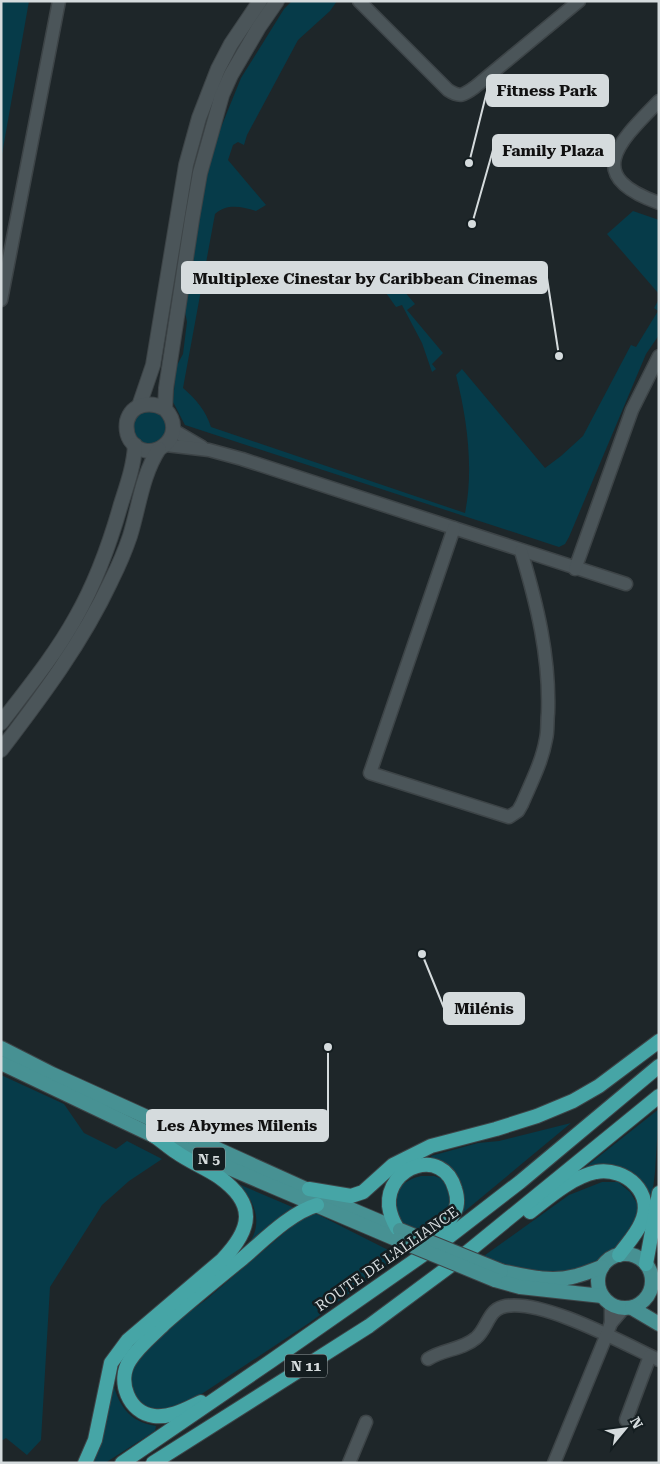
<svg xmlns="http://www.w3.org/2000/svg" width="660" height="1464" font-family="'Roboto Serif',serif">
<rect width="100%" height="100%" fill="#1e2629"/>
<!-- green -->
<g fill="#063b49">
<path d="M1,1H29L1,160Z"/>
<path d="M292,1H337L330,11L298,40L247,135L244,145L238,142L233,145L228,160L266,205L256,211C241,207 228,203 215,214L183,388C196,399 206,411 211,427L465,513C474,469 467,418 456,375L462,369L545,468L561,456L583,436L631,345L636,347L658,311L654,308L659,299V335L646,354L569,537L565,544L559,547L185,425L173,402L176,367L183,354L187,322L184,307L201,201L211,152L241,78L284,9Z"/>
<path d="M633,211L659,220V294L607,234Z"/>
<path d="M385,269L415,304L407,310L443,353L432,364L436,369L432,372L422,343L402,305L396,307L379,283L384,277L381,272Z"/>
<path d="M142,410L159,411L168,426L165,438L148,446L137,441L131,424Z"/>
<path d="M1,1075L64,1104L84,1133L116,1149L127,1141L162,1159L129,1181L102,1205L50,1287L41,1440L27,1455L6,1438L1,1441Z"/>
<path d="M659,1109L655,1172L650,1214L649,1193L642,1182L624,1169L611,1166L578,1173Z"/>
<path d="M571,1123L459,1216C461,1188 465,1169 432,1159L431,1156L478,1143L499,1141Z"/>
<path d="M421,1176H434L443,1179C456,1206 451,1219 425,1234L402,1224L394,1218C395,1194 395,1183 421,1176Z"/>
<path d="M602,1182H618L630,1192L638,1205V1218L617,1247L601,1257L593,1265L573,1275L515,1270L481,1258L569,1195Z"/>
<path d="M236,1183L297,1209L230,1263C236,1257 244,1250 249,1243C264,1223 254,1197 236,1183Z"/>
<path d="M315,1213L400,1256L309,1323L182,1407L154,1412L140,1406L128,1380L133,1365L142,1352L185,1315L207,1299L292,1226L302,1218Z"/>
<path d="M112,1378C117,1403 128,1422 156,1426L155,1431L105,1463H92C105,1437 107,1405 112,1378Z"/>
</g>
<g fill="none" stroke-linecap="round" stroke-linejoin="round">
<defs>
<g id="minor">
<path d="M359,1L448,90C460,98 464,95 475,87L579,1"/>
<path d="M659,101C619,142 582,176 659,203"/>
<path d="M1,300L59,1"/>
<path d="M173,430L202,447"/>
<path d="M166,445L209,450L242,459L626,584"/>
<path d="M454,528L370,773L509,817L518,811L522,804C531,783 542,762 546,739C548,731 547,721 548,713C550,657 537,604 521,551"/>
<path d="M575,569L632,410L659,356"/>
<path d="M611,1323L623,1309"/>
<path d="M428,1359C443,1349 462,1350 476,1338C487,1329 488,1311 502,1307C538,1296 625,1344 659,1360"/>
<path d="M626,1420L650,1356"/>
<path d="M349,1463L366,1422"/>
<path d="M554,1463L607,1334L611,1323V1304"/>
</g>
<g id="secondary">
<path d="M139,406L153,365L186,165L199,118L218,69L231,44L260,1"/>
<path d="M165,409C151,401 132,403 127,421C126,427 127,435 130,440C148,468 191,437 165,409L166,388L192,219L200,173L222,95L231,75L259,27L277,1"/>
<path d="M1,723C27,689 55,655 76,617C96,582 110,543 121,504C127,485 134,466 135,445"/>
<path d="M1,750C42,696 82,643 111,581C118,567 125,551 130,536C139,507 142,475 159,449"/>
</g>
<g id="primary">
<path d="M1,1048L52,1074L341,1205L400,1230"/>
<path d="M1,1063L154,1136L398,1240"/>
<circle cx="625" cy="1281" r="27"/>
<path d="M501,1271C525,1276 551,1283 576,1276C585,1274 593,1270 602,1267"/>
<path d="M495,1280L520,1287L602,1296"/>
<path d="M632,1308L659,1324"/>
</g>
<g id="trunk">
<path d="M309,1189L351,1196L363,1192L393,1165L431,1146L496,1129L537,1116L573,1101L599,1086L659,1041"/>
<path d="M530,1212C549,1197 572,1177 596,1172C626,1167 655,1193 641,1223C636,1235 626,1245 619,1255"/>
<path d="M397,1228C393,1221 390,1214 389,1206C386,1166 443,1146 455,1189C458,1198 458,1207 453,1215C446,1227 433,1236 424,1246"/>
<path d="M646,1264L659,1193"/>
<path d="M201,1402C186,1409 171,1418 154,1416C129,1413 116,1381 130,1360C139,1346 152,1336 164,1324C190,1301 216,1280 243,1258C264,1240 290,1213 317,1205"/>
<path d="M85,1463L95,1440L111,1363L128,1340L222,1260C252,1229 257,1204 219,1177C206,1168 190,1162 176,1152C168,1147 162,1141 154,1136"/>
<path d="M122,1463L271,1361L450,1236L520,1182L659,1066"/>
<path d="M153,1463L369,1326L454,1263L659,1096"/>
</g>
</defs>
<!-- minor casing -->
<use href="#minor" stroke="#3d4447" stroke-width="15"/>
<!-- secondary casing -->
<use href="#secondary" stroke="#3d4447" stroke-width="16"/>
<!-- primary casing -->
<use href="#primary" stroke="#3d4447" stroke-width="16"/>
<!-- trunk casing -->
<use href="#trunk" stroke="#3d4447" stroke-width="16"/>
<!-- minor -->
<use href="#minor" stroke="#4b5559" stroke-width="12"/>
<!-- secondary -->
<use href="#secondary" stroke="#4b5559" stroke-width="14"/>
<!-- primary -->
<use href="#primary" stroke="#479193" stroke-width="14"/>
<!-- trunk -->
<use href="#trunk" stroke="#46a5a6" stroke-width="14"/>
<defs>
<g id="primary-bridge">
<path d="M400,1230L501,1271"/>
<path d="M398,1240L495,1280"/>
</g>
</defs>
<!-- primary-bridge casing -->
<use href="#primary-bridge" stroke="#3d4447" stroke-width="16" stroke-linecap="butt"/>
<!-- primary-bridge -->
<use href="#primary-bridge" stroke="#479193" stroke-width="14"/>
</g>
<g text-anchor="middle" stroke-width="5" stroke-linejoin="round" paint-order="stroke">
<!-- shield labels -->
<g fill="#141d20" stroke="#9ba2a4" stroke-width="1">
<rect x="193" y="1147.5" width="32" height="23" rx="4"/>
<rect x="285" y="1354.5" width="42" height="23" rx="4"/>
</g>
<g font-size="14" font-weight="bold" fill="#d5dbdd">
<text x="209" y="1164">N 5</text>
<text x="306" y="1371">N 11</text>
</g>
<!-- street labels -->
<g font-size="15" fill="#d5dbdd" stroke="#141d20">
<text transform="translate(387 1259) rotate(-35)" y="5">ROUTE DE L'ALLIANCE</text>
</g>
</g>
<!-- callouts -->
<path fill="none" stroke="#d5dbdd" stroke-width="2" d="M469 163L487 91M472 224L493 150M559 356L547 278M422 954L444 1008M328 1047L328 1125"/>
<g fill="#d5dbdd" stroke="#141d20" stroke-width="2">
<circle cx="469" cy="163" r="5"/>
<circle cx="472" cy="224" r="5"/>
<circle cx="559" cy="356" r="5"/>
<circle cx="422" cy="954" r="5"/>
<circle cx="328" cy="1047" r="5"/>
</g>
<g fill="#d5dbdd" stroke="#d5dbdd" stroke-width="2">
<rect x="487" y="75" width="121" height="31" rx="5"/>
<rect x="493" y="135" width="121" height="31" rx="5"/>
<rect x="182" y="262" width="365" height="31" rx="5"/>
<rect x="444" y="993" width="80" height="31" rx="5"/>
<rect x="147" y="1110" width="181" height="31" rx="5"/>
</g>
<g font-size="16" text-anchor="middle" font-weight="bold" fill="#111">
<text x="547" y="96">Fitness Park</text>
<text x="553" y="156">Family Plaza</text>
<text x="365" y="284">Multiplexe Cinestar by Caribbean Cinemas</text>
<text x="484" y="1014">Milénis</text>
<text x="237" y="1131">Les Abymes Milenis</text>
</g>
<!-- border -->
<rect width="660" height="1464" fill="none" stroke="#d5dbdd" stroke-width="5"/>
<!-- north arrow -->
<g transform="translate(625 1429) rotate(61)" stroke="#141d20" stroke-width="4" paint-order="stroke">
<path d="M0-4L9 19L0 12L-9 19Z" fill="#d5dbdd"/>
<text y="-8" font-size="14" font-weight="bold" text-anchor="middle" fill="#d5dbdd">N</text>
</g>
</svg>
